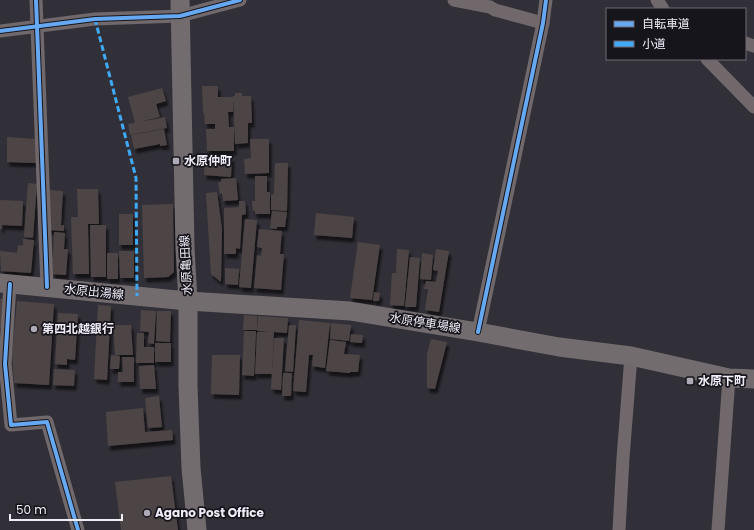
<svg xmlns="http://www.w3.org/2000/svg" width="754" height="530" font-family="Poppins,'Noto Sans JP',sans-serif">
<defs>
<filter id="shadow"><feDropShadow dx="2.5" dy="4.5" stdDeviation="1" flood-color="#0009"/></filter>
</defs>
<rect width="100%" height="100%" fill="#313038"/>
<!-- building -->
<g fill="#4e4544" filter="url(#shadow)">
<path d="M202,86H218V97H233V112H228L229,127H234V151H207L206,129H215V124H205L204,113L210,112L203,113Z"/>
<path d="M162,88L166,101L156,104L160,117L139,122L165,117L167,128L130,135L128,124L135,123L128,97Z"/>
<path d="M235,93H242V96H251L252,123H248V143L235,144L233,96H235Z"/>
<path d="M164,129L167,145L160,146V144L134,149L131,135Z"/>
<path d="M7,137L37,139L36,163L7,162Z"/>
<path d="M250,139H269V173L245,174L244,159L251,158Z"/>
<path d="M205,156L232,157L231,177L204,175Z"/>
<path d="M275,163H288L287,211L271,210V195L274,194Z"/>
<path d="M255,176H267V192H270V214H255V211H253L252,201H255Z"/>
<path d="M236,178L238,200L223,201L222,194H220L218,182H221V179Z"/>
<path d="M28,183L37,184L33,238L24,237Z"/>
<path d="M77,189H98L99,224H88L89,274H73L71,217H78Z"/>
<path d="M50,190L63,191L61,225H64V231L48,230Z"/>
<path d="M217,192L222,229L221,282L211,274L206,193Z"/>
<path d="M0,200L23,201L22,226L2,225V229H0Z"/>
<path d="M239,201H245L246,214L242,215L240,249L236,248V254H224V208L239,207Z"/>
<path d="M173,204L174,272L168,277L144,278L142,205Z"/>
<path d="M272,211L287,212L285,227H277V229L270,228Z"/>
<path d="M316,213L354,217L352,238L314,235Z"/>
<rect x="119" y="214" width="14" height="31"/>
<path d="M245,219L257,220L251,288L239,287Z"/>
<path d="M90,225H106V277H91Z"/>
<path d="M259,229L282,231L280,254H284L281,290L254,288L257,255L261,256L262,248L257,247Z"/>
<path d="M54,232L65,233L64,249H68L66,275L52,274Z"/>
<path d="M23,239L34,240L31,273L1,271L0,251L17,253L18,245L23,246Z"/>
<path d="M358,242L380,245L372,300L350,298Z"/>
<path d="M397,249L409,250L404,306L390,305L392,273H396Z"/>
<path d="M436,249L449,251L439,312L425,310L428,289H424L426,281L436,282L438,271L433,270Z"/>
<path d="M119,251H134V278H120Z"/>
<rect x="107" y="253" width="11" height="26"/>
<path d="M422,253L433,255L431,280L420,279Z"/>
<path d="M410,257L420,258L416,307H405Z"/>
<path d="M225,268L239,269L238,285L225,284Z"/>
<path d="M374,292L380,293L379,301H373Z"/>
<path d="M0,299H6L5,329L0,328Z"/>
<path d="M17,301L54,304L49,385L14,383L12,354Z"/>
<path d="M98,305L111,306L107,380L94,379Z"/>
<path d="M141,310L156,311L154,344L148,343L149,332L140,331Z"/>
<path d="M157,311H171L170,342L156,341Z"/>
<path d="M58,313L78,314L75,360L67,359V365L55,364Z"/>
<path d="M244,315L257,316V330H243Z"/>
<path d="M258,316L288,318L287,333L274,332L272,374H255L257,332H270L257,331Z"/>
<path d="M299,320L330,323L325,368L312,366L313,355H309L306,392L293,391Z"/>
<path d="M331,323L351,325L349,341L330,339Z"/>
<path d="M113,325H131L133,355H115Z"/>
<path d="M289,325H296L293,372L285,371Z"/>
<path d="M244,331H256L254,376L242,375Z"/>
<path d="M137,333H144V347H154V363H136Z"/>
<path d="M351,334L363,335L362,343L350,342Z"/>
<path d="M274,338H284L281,390L271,389Z"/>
<path d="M431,339L447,342L435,389L427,388V354Z"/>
<path d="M330,340L346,342L344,354L360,355L358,372H350V373L326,371Z"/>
<rect x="155" y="343" width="16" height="19"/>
<path d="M111,355L120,356L119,369H110Z"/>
<path d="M212,355H240L239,395L211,394Z"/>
<path d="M122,357H134V382H118V372H123Z"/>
<path d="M154,365L156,389H140L139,366Z"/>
<path d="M54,369L75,370L74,386L53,385Z"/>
<path d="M283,373H292L291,396H282Z"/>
<path d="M159,396L162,427L148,428L145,398Z"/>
<path d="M143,408L145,432L172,430L173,440L108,446L106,412Z"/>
<path d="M171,476L178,530H121L115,482Z"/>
</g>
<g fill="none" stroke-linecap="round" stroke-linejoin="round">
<!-- street -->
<g stroke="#70686a" stroke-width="13">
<path d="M36,0L47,287"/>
<path d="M454,0L490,7L495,10L543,23"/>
<path d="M657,0L663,9"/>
<path d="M0,31L95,19L180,16L240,0"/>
<path d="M745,43L754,46"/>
<path d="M707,59L754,107"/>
<path d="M10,284L5,364L11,425L47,422L78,530"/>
<path d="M478,332L543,23L546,0"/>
<path d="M619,530L623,458L631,356"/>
<path d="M718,530L729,378"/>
</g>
<!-- secondary -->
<g stroke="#726c6e" stroke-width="19">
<path d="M180,0L185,248L188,301V386L191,468L197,530"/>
<path d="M0,283L188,301L350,311L478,332L559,347L631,356L729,378L754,379"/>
</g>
<!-- quiet -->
<path stroke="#3fa9f5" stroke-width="3" stroke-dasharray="6 3" stroke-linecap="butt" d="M95,19L136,178L137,296"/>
<defs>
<g id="cycleway">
<path d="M36,0L47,287"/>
<path d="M0,31L95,19L180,16L240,0"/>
<path d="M10,284L5,364L11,425L47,422L78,530"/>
<path d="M478,332L543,23L546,0"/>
</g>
</defs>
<!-- cycleway casing -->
<use href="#cycleway" stroke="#17151c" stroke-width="6"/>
<!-- cycleway -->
<use href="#cycleway" stroke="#66a8f1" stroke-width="4"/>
</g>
<!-- markers -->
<g fill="#adabb5" stroke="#17151c" stroke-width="1.5">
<rect x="172" y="157" width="8" height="8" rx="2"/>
<circle cx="34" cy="329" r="4"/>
<rect x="686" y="377" width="8" height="8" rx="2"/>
<circle cx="147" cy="513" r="4"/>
</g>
<g text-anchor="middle" stroke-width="3.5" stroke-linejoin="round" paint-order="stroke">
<!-- poi labels -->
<g font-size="12" font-weight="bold" fill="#f0edf8" stroke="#17151c" text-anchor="start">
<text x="184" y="165">水原仲町</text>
<text x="42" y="333">第四北越銀行</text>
<text x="698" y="385">水原下町</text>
<text x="155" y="517">Agano Post Office</text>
</g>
<!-- street labels -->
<g font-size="12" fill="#f0edf8" stroke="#17151c">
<text transform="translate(186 265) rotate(-93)" y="4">水原亀田線</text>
<text transform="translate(94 292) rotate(6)" y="4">水原出湯線</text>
<text transform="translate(425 323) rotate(9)" y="4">水原停車場線</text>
</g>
</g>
<!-- legend -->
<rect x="606" y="8" width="140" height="52" fill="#17151c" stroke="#6e6b74"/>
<rect x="614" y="21" width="20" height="6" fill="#66a8f1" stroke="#6e6b74"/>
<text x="642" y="28" font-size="12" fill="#f0edf8">自転車道</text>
<rect x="614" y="41" width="20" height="6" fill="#3fa9f5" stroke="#6e6b74"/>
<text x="642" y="48" font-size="12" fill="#f0edf8">小道</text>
<!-- scale -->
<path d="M10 514v6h112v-6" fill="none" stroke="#f0edf8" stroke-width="2"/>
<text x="16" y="514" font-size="12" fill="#f0edf8" stroke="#17151c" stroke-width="3" paint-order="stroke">50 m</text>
</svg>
